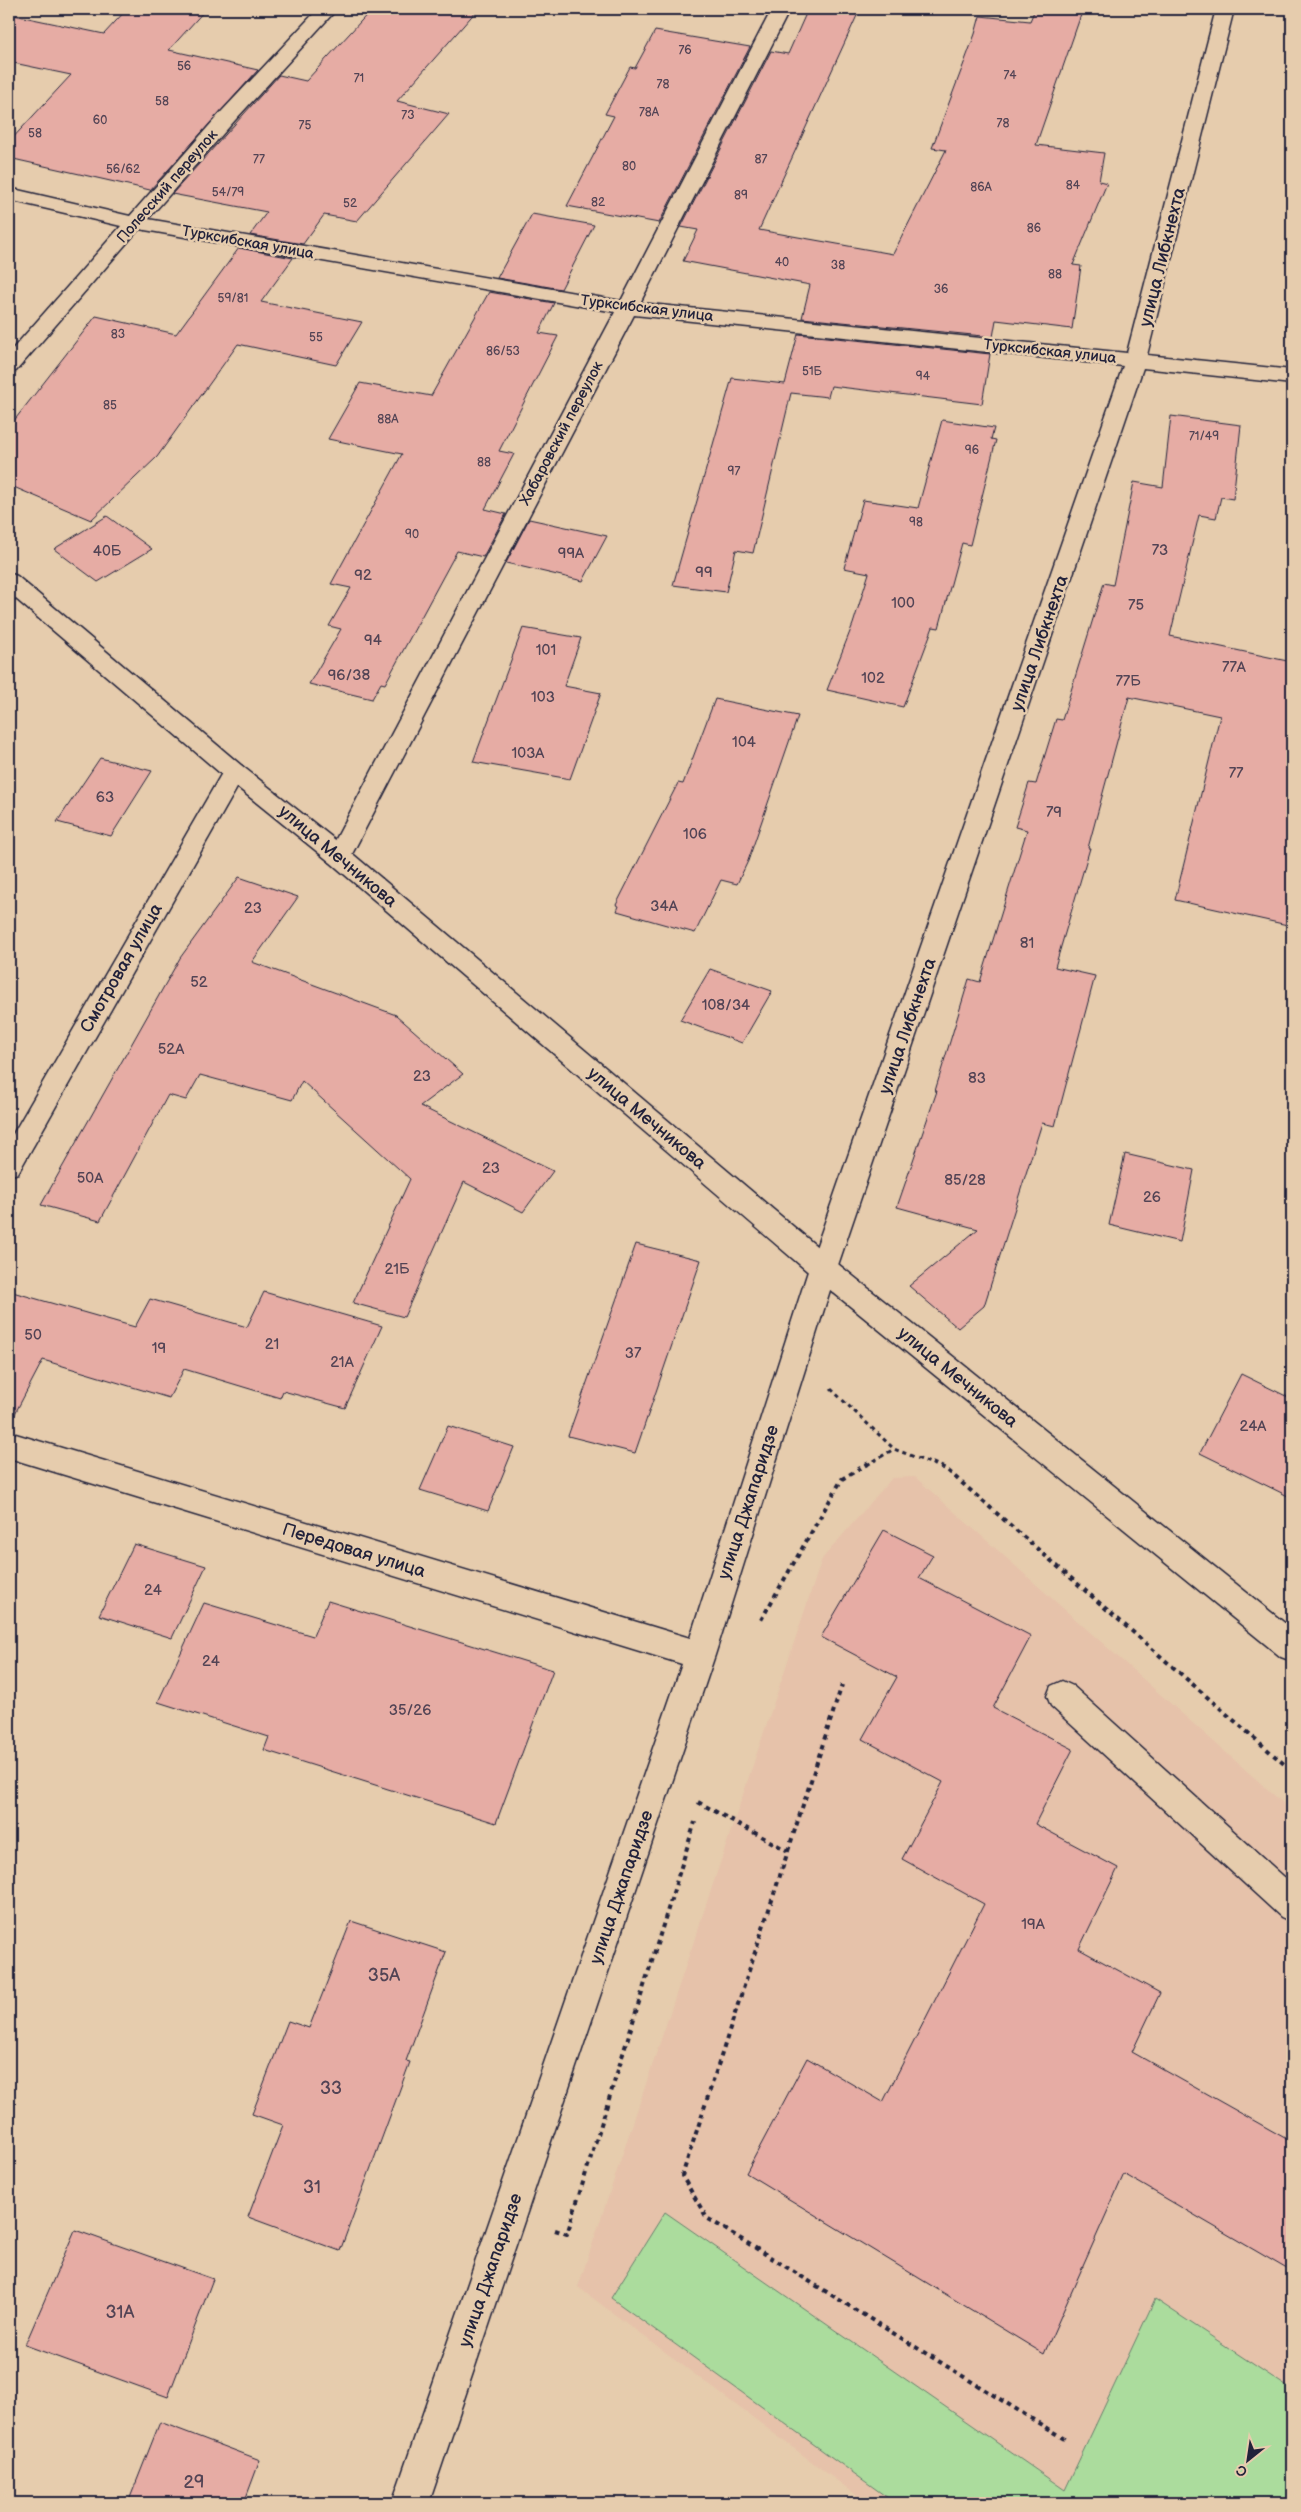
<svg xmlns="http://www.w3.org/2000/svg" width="1301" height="2512" font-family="'Balsamiq Sans',sans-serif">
<rect width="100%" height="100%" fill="#e6ccad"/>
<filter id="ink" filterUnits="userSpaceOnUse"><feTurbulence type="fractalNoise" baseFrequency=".02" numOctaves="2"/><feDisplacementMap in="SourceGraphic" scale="10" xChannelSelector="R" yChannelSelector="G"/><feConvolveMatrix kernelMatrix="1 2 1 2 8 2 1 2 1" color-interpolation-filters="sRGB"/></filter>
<g filter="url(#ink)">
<!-- built -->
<path fill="#e6c2aa" d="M915,1477L1292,1811V2503H867L578,2287L822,1559L892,1478Z"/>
<!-- green -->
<path fill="#abdc9d" stroke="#667f6c" d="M665,2212L1065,2490L1155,2299L1292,2390V2503H895L611,2298Z"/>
<!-- building -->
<g fill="#e6aca4" stroke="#22223b">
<path d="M127,9H206L169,50L258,70L150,190L9,158V142L71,75L9,62V14L104,34Z"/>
<path d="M372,9H478L397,101L449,114L357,221L324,215L303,244L250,235L267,212L172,194L279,75L306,81Z"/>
<path d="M808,9H860L759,230L893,254L946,150L932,148L975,34L980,16L1030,21L1035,9H1083L1036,145L1104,153L1099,181L1107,183L1073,265L1081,266L1072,329L996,320L993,337L802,318L810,285L683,261L698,230L681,227L771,51L788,54Z"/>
<path d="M655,31L750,47L659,223L567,206L614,116L605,114L630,67L635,68Z"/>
<path d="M532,214L594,225L561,289L497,278Z"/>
<path d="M239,248L293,258L261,302L362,322L336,365L238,344L157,457L91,520L9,485V427L96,316L176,334Z"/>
<path d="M489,292L554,303L539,333L558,336L499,451L514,454L485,509L506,514L483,557L457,551L385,684L381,683L372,699L309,684L341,629L329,626L351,588L331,584L402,454L328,439L360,383L431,396Z"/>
<path d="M798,334L990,354L982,404L831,386L828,397L791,393L753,553L736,550L726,592L673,585L732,378L785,384Z"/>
<path d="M1171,416L1241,425L1233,499L1221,497L1216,518L1199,515L1170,636L1292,662V926L1175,900L1220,716L1129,697L1088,848H1090L1055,967L1095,976L1055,1126L1042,1123L984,1306L958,1328L909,1286L978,1229L897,1207L937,1091H935L969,979L980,982L1027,830L1015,827L1029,783L1036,784L1056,719L1062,720L1104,583L1113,585L1134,482L1163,487Z"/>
<path d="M942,420L994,428L991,439L996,440L970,545L962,543L939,628L933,627L903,707L827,690L853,624L869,573L844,568L863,500L918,508Z"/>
<path d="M107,516L152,549L98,582L54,549Z"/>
<path d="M529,519L607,536L583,581L506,563Z"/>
<path d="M523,628L581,638L564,686L601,693L570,779L473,762Z"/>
<path d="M715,699L798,716L748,861L737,884L721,880L695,933L617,911L619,906L616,905L678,783L683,784Z"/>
<path d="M100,758L152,771L111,836L57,822Z"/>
<path d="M239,877L298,897L252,962L396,1015L463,1074L420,1106L553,1171L523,1212L464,1182L404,1317L353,1303L410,1179L302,1081L292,1100L200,1075L186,1100L168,1095L100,1221L41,1205L180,958Z"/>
<path d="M710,969L772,991L742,1043L680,1020Z"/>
<path d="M1125,1154L1194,1170L1180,1242L1109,1225Z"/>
<path d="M636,1244L701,1260L635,1453L568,1436Z"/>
<path d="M9,1291L135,1327L150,1299L247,1327L264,1292L382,1326L345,1408L283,1391L280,1398L184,1369L169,1398L43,1360L9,1425Z"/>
<path d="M1241,1374L1292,1399V1498L1200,1453Z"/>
<path d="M448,1426L514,1447L488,1511L420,1490Z"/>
<path d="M884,1530L933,1555L919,1578L1031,1636L993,1708L1073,1749L1035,1824L1118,1868L1079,1949L1160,1993L1132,2052L1292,2142V2272L1124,2174L1044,2354L746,2173L807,2058L883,2102L984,1904L902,1859L943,1782L862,1739L897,1677L821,1637Z"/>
<path d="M134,1544L206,1566L172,1638L99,1615Z"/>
<path d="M328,1601L553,1670L496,1823L264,1750L269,1737L158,1702L204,1603L313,1636Z"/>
<path d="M351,1921L446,1952L406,2061L410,2062L340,2251L248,2217L283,2125L252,2114L288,2021L309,2028Z"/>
<path d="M75,2230L213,2279L168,2397L25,2345Z"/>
<path d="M160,2422L260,2460L244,2503H128Z"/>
</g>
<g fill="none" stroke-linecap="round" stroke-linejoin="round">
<defs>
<path id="service" d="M1062,1681L1073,1686L1292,1884V1922L1281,1917L1051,1706L1047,1696L1051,1686Z"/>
<g id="minor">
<path d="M318,9H337L236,119L148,219L621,301L772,9H790L640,303L1127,353L1216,9H1234L1147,355L1292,370V384L1143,368L837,1268L715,1655L429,2503H392L682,1664L9,1458V1432L690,1638L809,1268L1123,366L634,315L351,856L348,862L339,865L330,862L327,856L615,312L139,229L16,371L9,372V353L121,226L9,200V188L130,216L222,111Z"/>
<path d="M234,763L242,766L246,772L18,1173L9,1176V1141L226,766Z"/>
</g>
<path id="secondary" d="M9,573L17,576L242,766L348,850L833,1260L1292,1629V1661L1281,1657L813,1276L330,862L226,778L9,593Z"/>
</defs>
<!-- service casing -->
<use href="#service" stroke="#22223b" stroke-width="3"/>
<!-- minor casing -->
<use href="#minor" stroke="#22223b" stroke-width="3"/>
<!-- secondary casing -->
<use href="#secondary" stroke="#22223b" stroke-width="3"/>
<!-- path-far1 -->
<g stroke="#22223b" stroke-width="3" stroke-dasharray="4 4" stroke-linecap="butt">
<path d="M831,1389L894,1449L935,1465"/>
<path d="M867,1465L894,1449"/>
</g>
<!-- path -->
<g stroke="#22223b" stroke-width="4" stroke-dasharray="4.5 4.5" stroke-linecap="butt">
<path d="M932,1463L946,1469L1292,1771"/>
<path d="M761,1620L842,1479L869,1463"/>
<path d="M698,1802L788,1851L682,2176L707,2218L1066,2440"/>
<path d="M788,1851L842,1685"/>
<path d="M555,2230L567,2234L695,1822"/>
</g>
<!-- service -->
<use href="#service" fill="#e6ccad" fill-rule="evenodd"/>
<!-- minor -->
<use href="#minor" fill="#e6ccad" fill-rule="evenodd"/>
<!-- secondary -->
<use href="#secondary" fill="#e6ccad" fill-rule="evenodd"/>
</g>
</g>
<g text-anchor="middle" stroke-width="5" stroke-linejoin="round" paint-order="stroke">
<!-- far-number labels -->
<g font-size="12" fill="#534455">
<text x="685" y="54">76</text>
<text x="184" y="70">56</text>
<text x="1010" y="79">74</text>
<text x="359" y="82">71</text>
<text x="663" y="88">78</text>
<text x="162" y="105">58</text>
<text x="649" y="116">78А</text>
<text x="408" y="119">73</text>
<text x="100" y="124">60</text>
<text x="1003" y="127">78</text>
<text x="305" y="129">75</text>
<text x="35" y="137">58</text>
<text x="259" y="163">77</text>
<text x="761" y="163">87</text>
<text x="629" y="170">80</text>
<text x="123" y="173">56/62</text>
<text x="1073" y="189">84</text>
<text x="981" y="191">86А</text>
<text x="228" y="196">54/79</text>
<text x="741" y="199">89</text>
<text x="598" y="206">82</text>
<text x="350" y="207">52</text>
<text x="1034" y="232">86</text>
<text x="782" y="266">40</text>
<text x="838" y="269">38</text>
<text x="1055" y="278">88</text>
<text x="941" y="293">36</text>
<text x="233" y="302">59/81</text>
<text x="118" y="338">83</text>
<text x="316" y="341">55</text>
<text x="503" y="355">86/53</text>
<text x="812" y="375">51Б</text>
<text x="923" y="380">94</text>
<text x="110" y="409">85</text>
<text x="388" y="423">88А</text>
<text x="1204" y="440">71/49</text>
<text x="972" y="454">96</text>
<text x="484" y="466">88</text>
<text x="734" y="475">97</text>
<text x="916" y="526">98</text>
<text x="412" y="538">90</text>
</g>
<!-- far-street labels -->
<g font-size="15" fill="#22223b" stroke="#e6ccad">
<text transform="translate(167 186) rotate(-49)" y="5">Полесский переулок</text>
<text transform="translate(248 242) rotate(10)" y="5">Турксибская улица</text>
<text transform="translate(647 308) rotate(7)" y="5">Турксибская улица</text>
<text transform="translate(1050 351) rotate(6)" y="5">Турксибская улица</text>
<text transform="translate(561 433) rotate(-62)" y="5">Хабаровский переулок</text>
</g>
<!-- number labels -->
<g font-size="15" fill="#534455">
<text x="1160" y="555">73</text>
<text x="107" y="556">40Б</text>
<text x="571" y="558">99А</text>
<text x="704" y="577">99</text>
<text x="363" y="580">92</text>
<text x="903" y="608">100</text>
<text x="1136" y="610">75</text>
<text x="373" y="645">94</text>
<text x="546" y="655">101</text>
<text x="1234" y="672">77А</text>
<text x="349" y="680">96/38</text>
<text x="873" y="683">102</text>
<text x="1128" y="686">77Б</text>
<text x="543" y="702">103</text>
<text x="744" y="747">104</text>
<text x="528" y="758">103А</text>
<text x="1236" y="778">77</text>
<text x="105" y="802">63</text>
<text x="1054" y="817">79</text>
<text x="695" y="839">106</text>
<text x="664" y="911">34А</text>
<text x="253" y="913">23</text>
<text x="1027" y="948">81</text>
<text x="199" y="987">52</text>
<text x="726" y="1010">108/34</text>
<text x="171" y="1054">52А</text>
<text x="422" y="1081">23</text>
<text x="977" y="1083">83</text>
<text x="491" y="1173">23</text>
<text x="90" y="1183">50А</text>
<text x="965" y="1185">85/28</text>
<text x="1152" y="1202">26</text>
<text x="397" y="1274">21Б</text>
<text x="33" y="1340">50</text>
<text x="272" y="1349">21</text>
<text x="159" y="1353">19</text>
<text x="633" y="1358">37</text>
<text x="342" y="1367">21А</text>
<text x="1253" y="1431">24А</text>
<text x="153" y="1595">24</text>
<text x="211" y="1666">24</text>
<text x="410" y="1715">35/26</text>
<text x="1033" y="1929">19А</text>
</g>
<!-- street labels -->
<g font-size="18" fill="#22223b" stroke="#e6ccad">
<text transform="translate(1162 257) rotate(-76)" y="6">улица Либкнехта</text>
<text transform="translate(1039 643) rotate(-71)" y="6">улица Либкнехта</text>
<text transform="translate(338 856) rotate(40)" y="6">улица Мечникова</text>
<text transform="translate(121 968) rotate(-60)" y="6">Смотровая улица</text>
<text transform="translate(907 1026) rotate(-71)" y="6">улица Либкнехта</text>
<text transform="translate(647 1118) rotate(40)" y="6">улица Мечникова</text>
<text transform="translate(958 1377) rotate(39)" y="6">улица Мечникова</text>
<text transform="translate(748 1502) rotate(-72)" y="6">улица Джапаридзе</text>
<text transform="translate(354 1550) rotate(17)" y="6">Передовая улица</text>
<text transform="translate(621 1887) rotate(-71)" y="6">улица Джапаридзе</text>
<text transform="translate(490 2270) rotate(-71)" y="6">улица Джапаридзе</text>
</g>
<!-- near-number labels -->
<g font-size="18" fill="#534455">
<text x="384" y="1981">35А</text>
<text x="331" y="2094">33</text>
<text x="312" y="2193">31</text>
<text x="120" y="2318">31А</text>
<text x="194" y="2488">29</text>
</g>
</g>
<!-- margin -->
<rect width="1301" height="2512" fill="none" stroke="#e6ccad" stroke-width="30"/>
<rect x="15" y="15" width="1271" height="2482" fill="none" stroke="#22223b" stroke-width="2" filter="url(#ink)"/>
<!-- north arrow -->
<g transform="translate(1248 2460) rotate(210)" stroke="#e6ccad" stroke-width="4" paint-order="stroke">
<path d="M0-4L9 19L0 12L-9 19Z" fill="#22223b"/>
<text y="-8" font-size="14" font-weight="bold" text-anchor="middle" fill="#22223b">С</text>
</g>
</svg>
